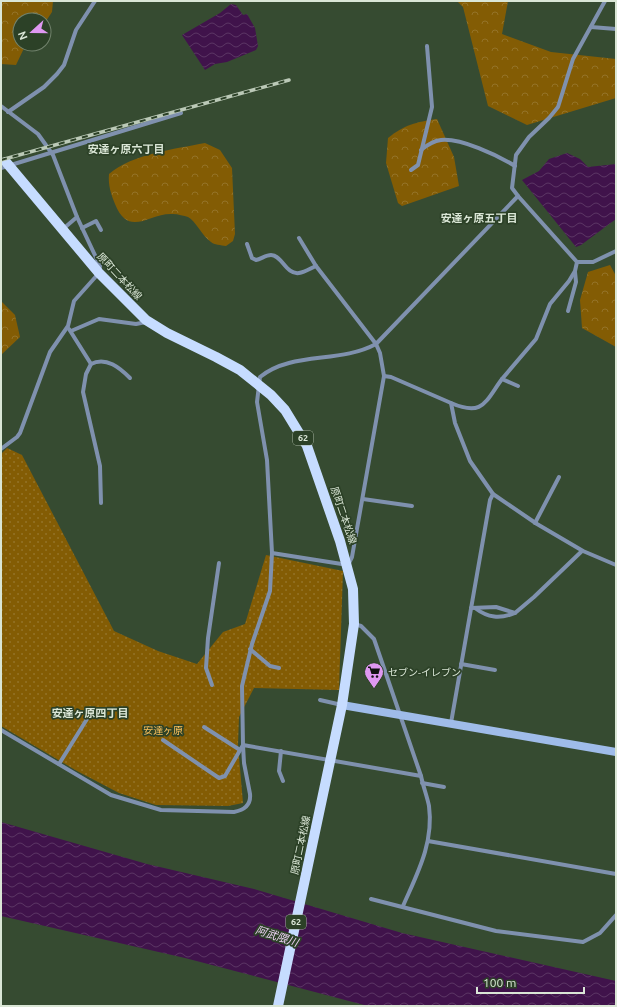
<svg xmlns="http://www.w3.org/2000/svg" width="617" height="1007" font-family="Ubuntu,'Noto Sans JP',sans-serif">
<defs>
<pattern id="forest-crowns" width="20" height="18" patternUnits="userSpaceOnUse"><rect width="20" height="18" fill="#835c04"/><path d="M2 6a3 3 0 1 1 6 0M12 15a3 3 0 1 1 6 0" fill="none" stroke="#947328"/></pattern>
<pattern id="park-dots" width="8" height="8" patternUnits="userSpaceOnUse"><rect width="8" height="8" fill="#835c04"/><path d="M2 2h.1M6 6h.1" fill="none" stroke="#947328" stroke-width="1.8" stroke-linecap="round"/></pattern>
<pattern id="water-waves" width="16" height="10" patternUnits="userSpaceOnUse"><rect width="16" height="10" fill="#40134b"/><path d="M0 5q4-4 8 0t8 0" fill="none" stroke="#5b3564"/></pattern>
</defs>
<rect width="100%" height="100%" fill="#364b31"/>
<!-- forest -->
<g fill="url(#forest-crowns)">
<path d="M1,1H53L52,12L44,24V20H20V44H26L16,65L1,64Z"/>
<path d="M457,1H508L502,34L551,52L616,59V98L527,125L488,106L463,7Z"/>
<path d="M437,119L454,157L459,186L402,206L398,203L386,163L388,138C404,125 416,122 437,119Z"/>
<path d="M205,143L220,150L232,168L235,234L233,241L226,246C221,245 214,245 211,242C203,237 195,220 188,217C184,216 178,214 173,214C150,212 129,239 115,204C111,194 108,185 109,174C132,154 175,149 205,143Z"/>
<path d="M610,265L616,276V347L582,328L580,300L588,272Z"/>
<path d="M1,301L15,315L20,337L1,355Z"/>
</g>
<!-- park -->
<path fill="url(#park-dots)" d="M7,448L22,455L114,631L158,651L197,664L223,632L245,624L266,555L343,571L339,690L254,688L239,717L238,745L243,803L228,806L156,805L119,793L77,771L1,726V454Z"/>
<!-- water -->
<g fill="url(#water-waves)">
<path d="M231,4L236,5L243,15L247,14L255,28L258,46L256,50L227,62L215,64L205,70L182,35L220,13Z"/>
<path d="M567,153L580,159L588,167L616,164V219L581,245L576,247L522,180L539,171L549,159Z"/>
<path d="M1,822L147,864L254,889L402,933L616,981V1006H368L185,958L1,916Z"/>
</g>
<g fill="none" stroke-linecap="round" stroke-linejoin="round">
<!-- street -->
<g stroke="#7f91ae" stroke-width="4">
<path d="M591,27L616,29"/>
<path d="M1,106L38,134L53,155L77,217L63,229"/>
<path d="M8,112L44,87L57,74L64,65L76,30L95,1"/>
<path d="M421,150C427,145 433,141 441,140C461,138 497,155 515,166"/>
<path d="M1,168L181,113"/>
<path d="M411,170L418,165L432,107L427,46"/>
<path d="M518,196L512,188L516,155L529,137L549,118L558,107L573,59L605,1"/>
<path d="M82,228L96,221L101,230"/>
<path d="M247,244L252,258L256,260C261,259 266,255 271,255C282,255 286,275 299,273C305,272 311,268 316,266"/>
<path d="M568,311L576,282L575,272"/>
<path d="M69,329L91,364"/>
<path d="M71,331L99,319L136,324L146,322"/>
<path d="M384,376L391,377L451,403L455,423L470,461L493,494L537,524L583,551L616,565"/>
<path d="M502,379L536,339L550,304L569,281L575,271L577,262"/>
<path d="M451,403C483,417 485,402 502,379L518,386"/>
<path d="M1,449L17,437L20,433L50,352L68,326L74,301L99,273L100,266L77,217"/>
<path d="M363,499L412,506"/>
<path d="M101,503L100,466L83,392L86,374L91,364C106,356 120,368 130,378"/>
<path d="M535,523L559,477"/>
<path d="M272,553L348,565L352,557L384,376L380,353L376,344L316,266L299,238"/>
<path d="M471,608L496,607L515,613L534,597L582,551"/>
<path d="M475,608C488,618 500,619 515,613"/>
<path d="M250,649L270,666L279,668"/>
<path d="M461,664L495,670"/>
<path d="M212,685L206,668L208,638L219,563"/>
<path d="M320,700L342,705"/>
<path d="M451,723L490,500L493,494"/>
<path d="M204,727L240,750"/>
<path d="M1,730L111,795L161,810L234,812C245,810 251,804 250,794L244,763L243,745L421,776L374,639L361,626L354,624"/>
<path d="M163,740L219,778L225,776L243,745L242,686L252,644L270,591L272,553L267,460L257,402L260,377C292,351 339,364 376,344L518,196L577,262H593L616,251"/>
<path d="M281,751L279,771L283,781"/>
<path d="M59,764L87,719"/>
<path d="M422,783L444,787"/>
<path d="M428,841L616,874"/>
<path d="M371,899L496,931L583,942L600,933L616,915"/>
<path d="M403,906C417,874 434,843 429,806C427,796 423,786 421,776"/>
</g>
<!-- secondary -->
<path stroke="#9fbce9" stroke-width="8" d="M342,705L616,752"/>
<!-- primary -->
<path stroke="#c6dcff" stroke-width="10" d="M6,162L99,273L146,320L167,333L216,357L240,370L271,395L285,410L307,446L340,541L353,589L354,624L342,705L278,1006"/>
<defs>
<path id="rail" d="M1,160L289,80"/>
</defs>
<!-- rail casing -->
<use href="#rail" stroke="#bbc9b7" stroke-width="3.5"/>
<!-- rail -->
<use href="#rail" stroke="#2c4127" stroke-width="2" stroke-dasharray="6" stroke-linecap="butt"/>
</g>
<!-- icons -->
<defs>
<symbol id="supermarket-pin" viewBox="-11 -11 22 30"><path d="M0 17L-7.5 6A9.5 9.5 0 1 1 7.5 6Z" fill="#df98f1" stroke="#2c4127"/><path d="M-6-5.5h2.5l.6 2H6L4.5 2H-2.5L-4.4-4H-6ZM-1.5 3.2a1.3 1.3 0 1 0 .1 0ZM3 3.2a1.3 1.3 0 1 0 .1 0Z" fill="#111"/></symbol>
</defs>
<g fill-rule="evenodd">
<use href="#supermarket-pin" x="363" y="661" width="22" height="30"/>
</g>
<g text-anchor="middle" stroke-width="3.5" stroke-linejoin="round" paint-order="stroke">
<!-- shield labels -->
<g fill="#2c4127" stroke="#a6b4a2" stroke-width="1">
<rect x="293" y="431" width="20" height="14" rx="3"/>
<rect x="286" y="915" width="20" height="14" rx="3"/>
</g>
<g font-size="9" font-weight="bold" fill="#dae6d6">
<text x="303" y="441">62</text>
<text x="296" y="925">62</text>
</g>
<!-- street labels -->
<g font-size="10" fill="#dae6d6" stroke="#2c4127">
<text transform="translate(120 276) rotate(47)" y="4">原町二本松線</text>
<text transform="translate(344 515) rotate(71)" y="4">原町二本松線</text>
<text transform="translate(300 845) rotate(-78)" y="4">原町二本松線</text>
</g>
<!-- poi labels -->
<g font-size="10" fill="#dae6d6" stroke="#2c4127" text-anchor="start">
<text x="388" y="676">セブン-イレブン</text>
</g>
<!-- park labels -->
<g font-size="10" fill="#fdc25c" stroke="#2c4127">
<text x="163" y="734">安達ヶ原</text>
</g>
<!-- neighbourhood labels -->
<g font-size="11" font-weight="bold" fill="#dae6d6" stroke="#2c4127">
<text x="126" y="153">安達ヶ原六丁目</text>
<text x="479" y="222">安達ヶ原五丁目</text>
<text x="90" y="717">安達ヶ原四丁目</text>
</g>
<!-- water labels -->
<g font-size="11" font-style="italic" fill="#edd2f4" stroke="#2c4127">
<text transform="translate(277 936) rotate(18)" y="4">阿武隈川</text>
</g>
</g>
<!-- border -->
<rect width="617" height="1007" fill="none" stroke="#dae6d6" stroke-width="4"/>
<!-- north arrow -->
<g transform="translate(32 32) rotate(249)"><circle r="19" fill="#2c4127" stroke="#72836d"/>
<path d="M0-3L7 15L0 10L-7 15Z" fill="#df98f1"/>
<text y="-6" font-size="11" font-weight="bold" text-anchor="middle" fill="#dae6d6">N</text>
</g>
<!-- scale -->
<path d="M477 987v6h107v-6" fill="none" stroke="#dae6d6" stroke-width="2"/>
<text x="483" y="987" font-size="12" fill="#dae6d6" stroke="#2c4127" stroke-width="3" paint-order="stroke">100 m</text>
</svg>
